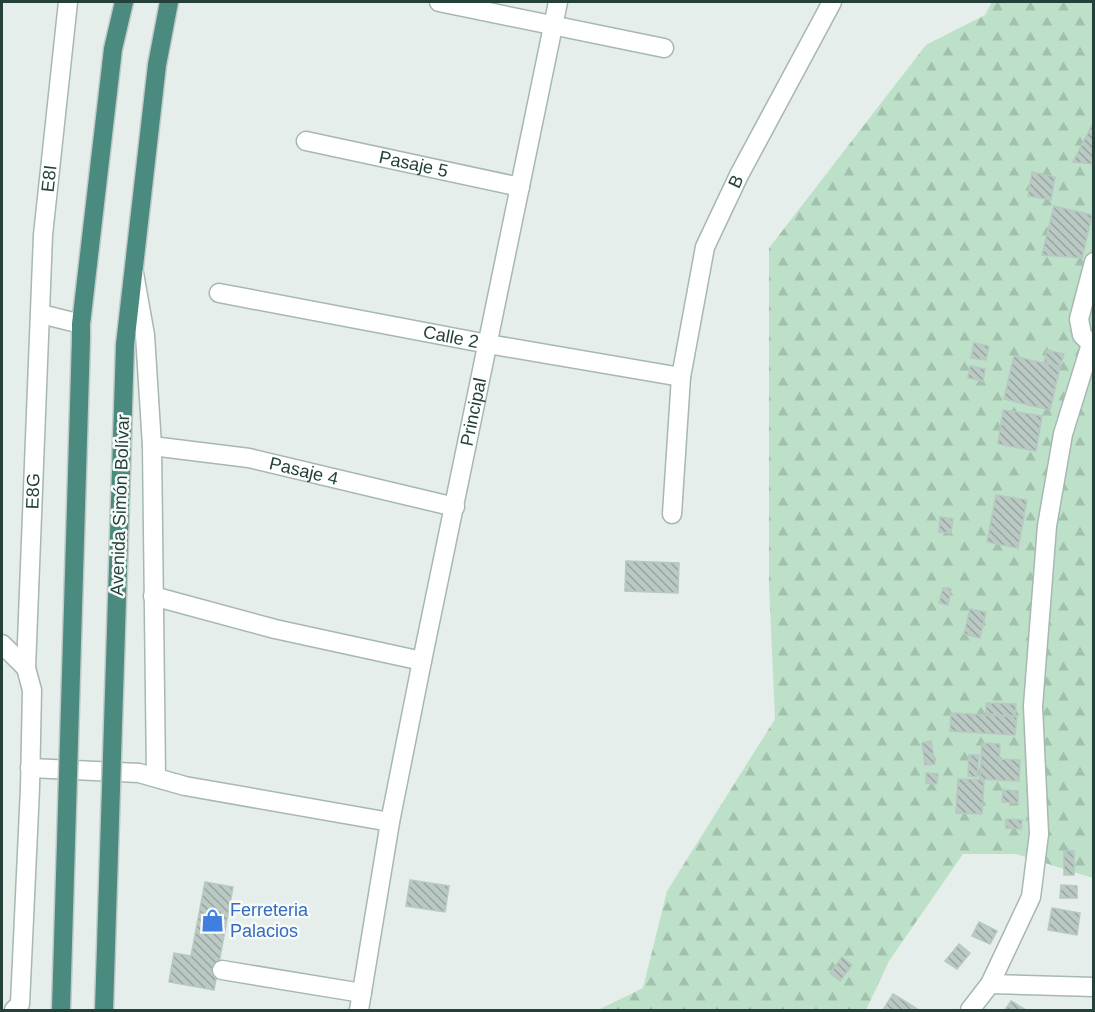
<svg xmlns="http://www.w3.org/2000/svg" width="1095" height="1012" font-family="Arial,sans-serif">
<defs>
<pattern id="forest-firs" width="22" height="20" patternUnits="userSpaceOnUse" patternTransform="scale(1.5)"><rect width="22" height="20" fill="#bde0c8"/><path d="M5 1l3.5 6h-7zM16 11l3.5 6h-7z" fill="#a2c1ad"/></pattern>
<pattern id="building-back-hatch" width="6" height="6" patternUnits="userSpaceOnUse" patternTransform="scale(1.5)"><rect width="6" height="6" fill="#bac9c3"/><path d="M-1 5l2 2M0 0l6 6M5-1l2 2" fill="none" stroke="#97a59f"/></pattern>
</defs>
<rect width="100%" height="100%" fill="#e5eeea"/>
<!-- forest -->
<path fill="url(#forest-firs)" d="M992,2H1093V878L1016,854H963L889,961L866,1010H598L643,988L667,891L775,719L769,584V248L926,45L985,15Z"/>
<!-- building -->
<g fill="url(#building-back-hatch)" stroke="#b7c8c2" stroke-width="1.5">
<path d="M1094,121V164L1073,162Z"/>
<path d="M1032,172L1055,177L1051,200L1028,196Z"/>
<path d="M1054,206L1092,215L1082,258L1042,255Z"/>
<path d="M974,343L989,346L986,360L971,358Z"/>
<path d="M1047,350L1064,354L1060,366L1044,362Z"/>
<path d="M1014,356L1060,367L1050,410L1004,399Z"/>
<path d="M970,366L985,369L983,381L968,378Z"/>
<path d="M1003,410L1042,416L1036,451L998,444Z"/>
<path d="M996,495L1027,500L1018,548L987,542Z"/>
<path d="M940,517L953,519L951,533L939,532Z"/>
<path d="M626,561L679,563L678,593L625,591Z"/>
<path d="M943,588L951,589L948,605L939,603Z"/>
<path d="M970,609L986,612L980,638L964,634Z"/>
<path d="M986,703L1016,704L1015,716L986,714Z"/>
<path d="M951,713L1017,717L1015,735L950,731Z"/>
<path d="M931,741L935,764L925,765L922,743Z"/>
<path d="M982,743L1000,744L999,759L1020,760L1019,781L980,779Z"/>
<path d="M969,755H979L977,777L968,776Z"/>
<path d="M926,773L938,774L937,784L926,783Z"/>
<path d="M958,779L984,780L982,814L956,813Z"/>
<path d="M1003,790L1018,791V803L1002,802Z"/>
<path d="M1006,819L1022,820L1021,829L1006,828Z"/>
<rect x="1064" y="851" width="10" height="24"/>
<path d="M410,880L449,886L445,912L406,906Z"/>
<path d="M205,882L233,887L214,990L169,982L174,953L191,956Z"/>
<path d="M1061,885L1077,886V898H1060Z"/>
<path d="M1052,908L1080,913L1077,935L1048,930Z"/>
<path d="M979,922L997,931L990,944L972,936Z"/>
<path d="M959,944L970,953L957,969L945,961Z"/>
<path d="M842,957L852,965L840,981L830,973Z"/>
<path d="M893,994L919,1010H883Z"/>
<path d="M1011,1001L1026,1010H1005Z"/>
</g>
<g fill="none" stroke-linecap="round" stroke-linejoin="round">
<defs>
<g id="minor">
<path d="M439,2L664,48"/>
<path id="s1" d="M306,141L520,187"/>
<path d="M134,273L145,335L152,446L156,777"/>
<path id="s2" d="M219,293L488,344L681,377"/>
<path d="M41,314L81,324"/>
<path d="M1091,344L1082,335L1079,319L1094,262"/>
<path id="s3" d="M152,446L249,458L455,507"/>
<path id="s4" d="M672,514L681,377L705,247L739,175L832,2"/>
<path d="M153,596L275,629L422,661"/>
<path id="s5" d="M26,668L43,235L68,2"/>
<path d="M30,768L139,773L185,786L390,822"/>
<path d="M222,970L362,993"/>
<path d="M990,984L1094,987"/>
<path id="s6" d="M359,1010L390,822L422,661L558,2"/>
<path d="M970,1010L990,984L1031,897L1039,834L1033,706L1047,526L1063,434L1091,344"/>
</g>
<path id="tertiary" d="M2,644L26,668L32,690L30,788L20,1004L14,1010"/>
<g id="trunk">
<path d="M81,339V324L113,49L124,2"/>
<path d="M125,345L157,65L169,2"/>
</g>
</defs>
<!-- minor casing -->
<use href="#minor" stroke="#a7b7b2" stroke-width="21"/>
<!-- tertiary casing -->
<use href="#tertiary" stroke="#a7b7b2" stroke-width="21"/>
<!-- trunk casing -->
<use href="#trunk" stroke="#c1cac8" stroke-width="21"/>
<!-- minor -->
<use href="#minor" stroke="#fff" stroke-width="18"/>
<!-- tertiary -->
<use href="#tertiary" stroke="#fff" stroke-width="18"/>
<!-- trunk -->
<use href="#trunk" stroke="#4b8a7e" stroke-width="18"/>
<defs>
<g id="trunk-bridge">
<path d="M61,1010L81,339"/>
<path d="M104,1010L125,345"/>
</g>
</defs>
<!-- trunk-bridge casing -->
<use href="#trunk-bridge" stroke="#c1cac8" stroke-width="21" stroke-linecap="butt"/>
<!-- trunk-bridge -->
<use href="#trunk-bridge" stroke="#4b8a7e" stroke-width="18"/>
</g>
<!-- icons -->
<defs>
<symbol id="shop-bare" viewBox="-9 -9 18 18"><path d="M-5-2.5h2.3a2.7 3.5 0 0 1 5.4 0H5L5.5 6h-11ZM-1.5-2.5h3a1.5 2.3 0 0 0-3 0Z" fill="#3f7fe0" stroke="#f6faf8" stroke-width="2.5" paint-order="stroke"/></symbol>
</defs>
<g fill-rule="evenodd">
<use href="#shop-bare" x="196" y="904" width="33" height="33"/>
</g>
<g text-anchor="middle" stroke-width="5" stroke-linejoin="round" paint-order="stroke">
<!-- street labels -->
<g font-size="18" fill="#23413a" stroke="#f6faf8">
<text dy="6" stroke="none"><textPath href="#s1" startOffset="110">Pasaje 5</textPath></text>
<text dy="6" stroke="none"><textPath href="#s5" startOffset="490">E8I</textPath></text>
<text dy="6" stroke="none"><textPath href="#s4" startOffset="342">B</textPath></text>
<text dy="6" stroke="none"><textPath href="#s2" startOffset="236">Calle 2</textPath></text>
<text dy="6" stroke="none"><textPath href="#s6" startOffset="609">Principal</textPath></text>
<text dy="6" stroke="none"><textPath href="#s3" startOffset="154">Pasaje 4</textPath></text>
<text dy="6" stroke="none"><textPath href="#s5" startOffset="177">E8G</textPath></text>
<text transform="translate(120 505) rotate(-88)" y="6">Avenida Simón Bolívar</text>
</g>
<!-- shop labels -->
<g font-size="18" fill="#366cbe" stroke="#f6faf8" text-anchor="start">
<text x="230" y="916">Ferreteria<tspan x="230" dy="21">Palacios</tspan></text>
</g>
</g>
<!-- border -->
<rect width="1095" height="1012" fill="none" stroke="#23413a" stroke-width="6"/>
</svg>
